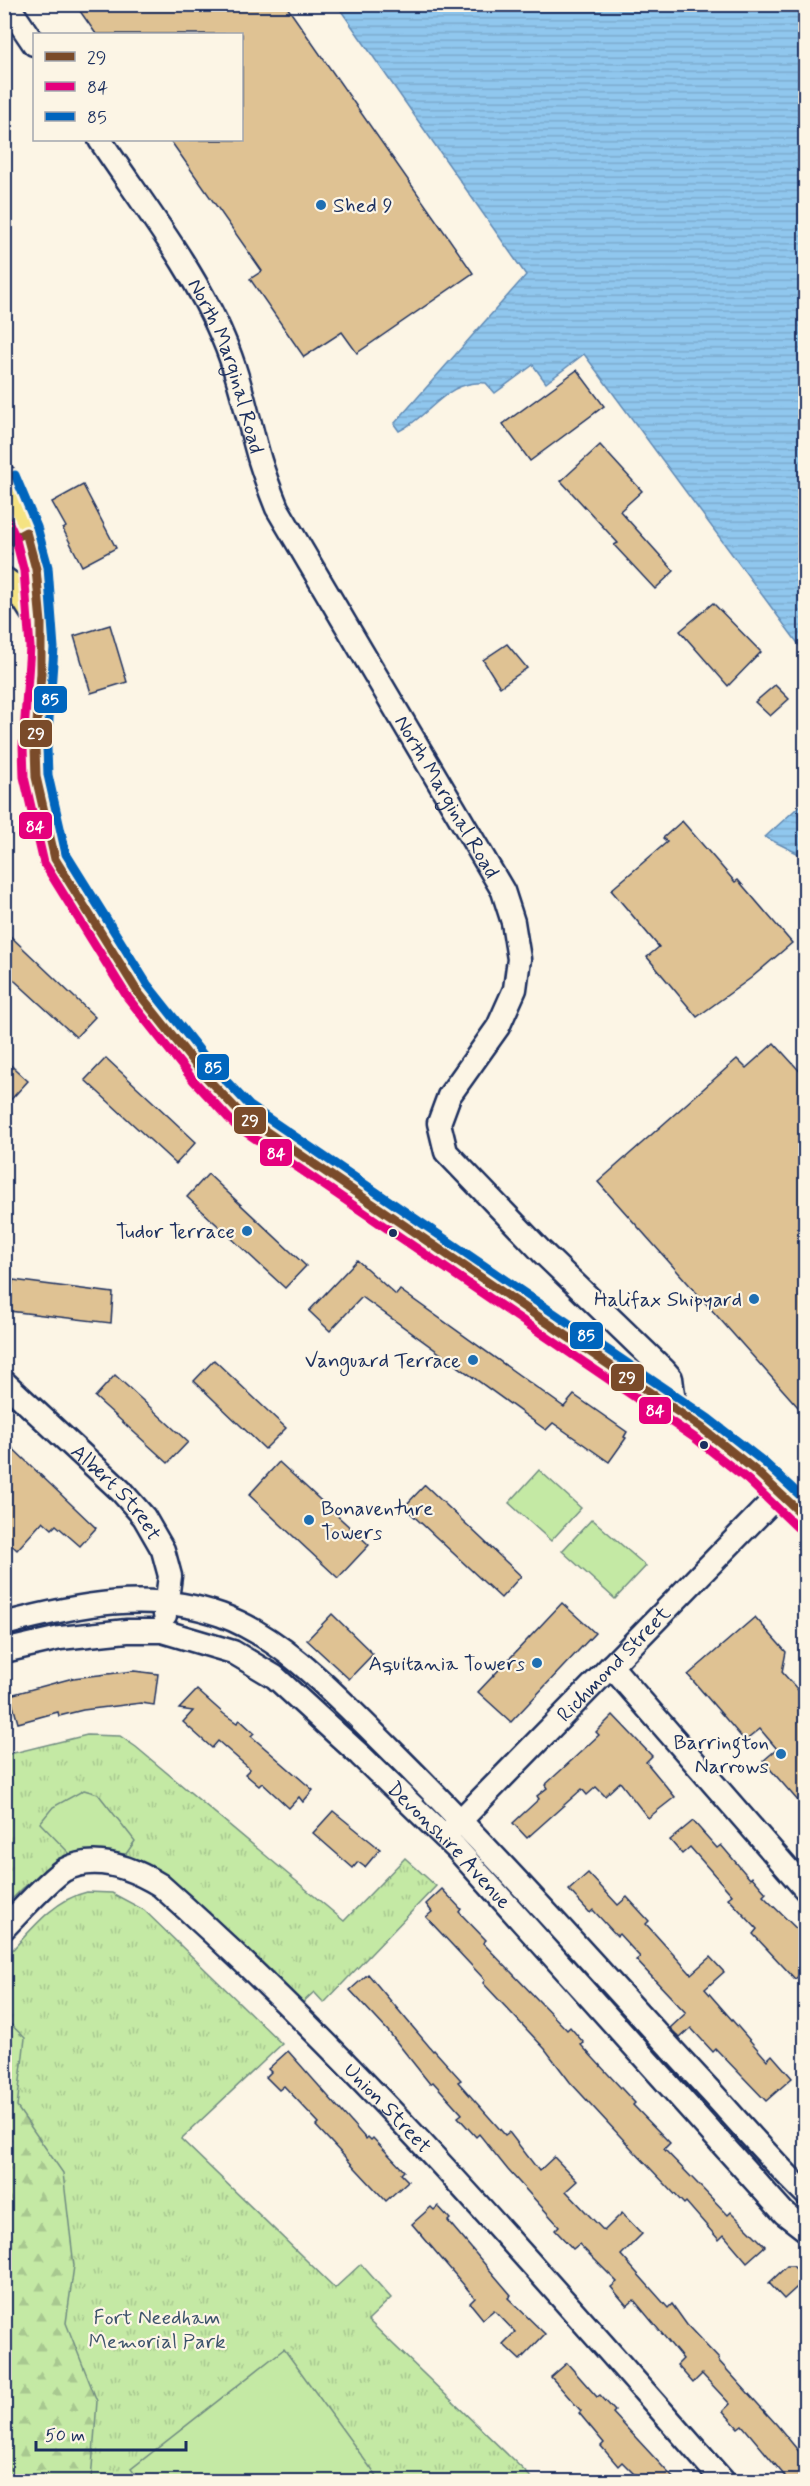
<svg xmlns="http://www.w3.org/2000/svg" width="810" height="2486" font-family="Mynerve,sans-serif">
<defs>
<pattern id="grass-tufts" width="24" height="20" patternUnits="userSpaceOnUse" patternTransform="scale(1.5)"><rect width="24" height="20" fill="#c4e9a4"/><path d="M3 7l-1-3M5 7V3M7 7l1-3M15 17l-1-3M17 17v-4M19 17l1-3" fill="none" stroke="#a8c890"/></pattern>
<pattern id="forest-firs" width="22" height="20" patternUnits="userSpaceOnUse" patternTransform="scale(1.5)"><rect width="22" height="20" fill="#c4e9a4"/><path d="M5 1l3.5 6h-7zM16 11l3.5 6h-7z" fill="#a8c890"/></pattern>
<pattern id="water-rules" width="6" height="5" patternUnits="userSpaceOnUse" patternTransform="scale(1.5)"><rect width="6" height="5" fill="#90c7ee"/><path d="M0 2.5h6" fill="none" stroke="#7cabce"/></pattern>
</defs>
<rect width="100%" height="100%" fill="#fcf5e5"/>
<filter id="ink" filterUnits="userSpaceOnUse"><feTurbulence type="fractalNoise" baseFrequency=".0167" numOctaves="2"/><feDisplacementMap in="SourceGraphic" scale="12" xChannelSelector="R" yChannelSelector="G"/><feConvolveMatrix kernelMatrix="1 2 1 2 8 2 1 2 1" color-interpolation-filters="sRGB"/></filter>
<g filter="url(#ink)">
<!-- grass -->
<g fill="url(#grass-tufts)" stroke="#708c81" stroke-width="1.5">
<path d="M87,1735L120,1736L136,1747L344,1921L405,1858L436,1886L324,2003L314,1992L299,2006L150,1872L48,1869L23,1888L5,1906V1755Z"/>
<path d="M87,1892L112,1893L144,1910L282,2044L181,2139L335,2288L361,2264L391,2298L368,2320L535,2481H5L4,1959C28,1934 52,1900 87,1892Z"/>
</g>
<!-- forest -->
<path fill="url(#forest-firs)" stroke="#708c81" stroke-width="1.5" d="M4,2018L25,2038L17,2107L63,2173L74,2266L66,2323L97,2401L91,2481H5Z"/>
<!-- garden -->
<g fill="#c4e9a4" stroke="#708c81" stroke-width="1.5">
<path d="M539,1470L581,1508L551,1541L509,1503Z"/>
<path d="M592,1519L646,1566L615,1599L562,1551Z"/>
<path d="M84,1790L98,1794L135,1841L126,1854L101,1852L71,1855L40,1823L53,1807Z"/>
<path d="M284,2349L380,2481H140L131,2469Z"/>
</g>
<!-- water -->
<g fill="url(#water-rules)" stroke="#618ab4" stroke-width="1.5">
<path d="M337,5H805V653L584,354L546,383L533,365L495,393L486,383C446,379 431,416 399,431L394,424L526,275Z"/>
<path d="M805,801V857L765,837Z"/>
</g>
<!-- building -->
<g fill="#dfc293" stroke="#1b2f5e" stroke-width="1.5">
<path d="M75,4H285L473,273L357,353L342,332L304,357L250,279L262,271L170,140H242V34H96Z"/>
<path d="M577,370L604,406L530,461L503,424Z"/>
<path d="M600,445L642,491L620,511L674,571L655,589L614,545L618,543L561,481Z"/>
<path d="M83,485L116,548L82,566L63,529L66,527L52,502Z"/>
<path d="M713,603L761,652L728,686L680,631Z"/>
<path d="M110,625L127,682L91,693L74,636Z"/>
<path d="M507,644L527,668L500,687L483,660Z"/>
<path d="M775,685L789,699L770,716L755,702Z"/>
<path d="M682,821L735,882L738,880L792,943L751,978L697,1017L647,957L659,947L611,890L667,842L663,838Z"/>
<path d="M4,930L95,1017L76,1037L4,971Z"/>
<path d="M774,1043L806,1078V1416L598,1182L737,1059L746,1068Z"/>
<path d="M106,1058L196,1142L176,1164L85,1080Z"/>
<path d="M4,1059L28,1081L4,1107Z"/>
<path d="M208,1174L306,1266L285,1288L187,1197Z"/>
<path d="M357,1260L396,1295L400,1290L564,1407L574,1395L627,1432L624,1437L626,1438L609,1462L553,1423L546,1430L362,1297L330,1331L309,1311Z"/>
<path d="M13,1280L113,1293L111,1323L9,1311Z"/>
<path d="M214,1360L286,1428L265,1449L194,1381Z"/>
<path d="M115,1375L188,1442L168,1463L95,1397Z"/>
<path d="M4,1440L96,1528L80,1546L56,1525L52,1529L43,1521L17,1550L4,1538Z"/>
<path d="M279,1462L369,1545L338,1578L249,1495Z"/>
<path d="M425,1485L521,1576L501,1598L404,1507Z"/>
<path d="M562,1603L595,1633L511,1722L478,1692Z"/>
<path d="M332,1614L373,1654L349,1679L307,1640Z"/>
<path d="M755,1617L786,1652L782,1672L806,1699V1810L763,1761L777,1749L760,1729L745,1741L688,1675Z"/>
<path d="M134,1671L158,1674L154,1705L141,1703L83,1710L59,1716L58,1712L18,1723L10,1695L73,1678Z"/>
<path d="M197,1690L224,1714L237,1723L240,1720L254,1733L251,1736L313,1790L303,1802L299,1797L289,1808L262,1783L259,1786L245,1774L250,1769L218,1741L212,1748L183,1722L193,1711L179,1709Z"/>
<path d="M613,1715L652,1756L646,1762L675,1797L648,1818L620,1782L605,1796L596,1787L587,1795L582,1789L527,1838L513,1823L539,1799L537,1796L547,1788L545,1785L599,1735L596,1732Z"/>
<path d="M333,1811L380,1849L365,1867L358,1862L353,1868L313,1833Z"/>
<path d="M693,1821L717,1848L721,1845L750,1879L752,1877L766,1893L763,1896L806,1938V1970L795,1979L753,1934L757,1929L728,1898L732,1895L690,1847L682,1854L670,1840Z"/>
<path d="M588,1873L618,1905L627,1897L649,1921L646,1924L691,1974L710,1957L724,1972L705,1989L767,2060L772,2055L792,2078L766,2101L716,2049L713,2052L691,2028L680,2038L670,2028L686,2013L636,1960L640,1957L619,1934L617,1936L593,1910L590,1913L569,1890Z"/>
<path d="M442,1889L461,1909L459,1912L486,1940L483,1943L567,2030L570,2027L584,2043L581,2045L635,2103L633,2105L670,2143L664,2149L728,2215L731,2212L765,2246L747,2262L724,2235L719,2240L686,2202L684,2204L632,2149L570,2082L545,2049L483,1983L485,1980L426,1917L432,1912L426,1904Z"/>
<path d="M368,1974L433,2051L434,2050L461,2080L458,2082L505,2135L509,2132L539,2171L554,2157L577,2181L566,2191L604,2231L622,2213L642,2234L621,2255L668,2308L672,2304L687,2325L719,2359L718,2360L777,2425L806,2460V2481H789L742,2425L738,2428L723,2411L730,2404L702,2374L693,2383L677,2365L683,2359L634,2300L627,2306L611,2287L617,2282L579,2244L573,2249L555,2230L559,2226L508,2170L479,2134L476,2137L458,2117L462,2114L433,2082L430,2084L388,2031L350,1990Z"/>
<path d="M288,2051L366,2139L368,2137L371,2140L373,2138L404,2171L401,2174L408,2181L386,2201L316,2126L319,2123L284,2086L279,2090L266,2077L271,2072L268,2069Z"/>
<path d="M438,2206L450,2219L448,2221L511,2295L508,2298L545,2334L520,2360L503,2344L515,2332L494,2310L483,2319L470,2303L475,2298L412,2224L431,2207L434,2210Z"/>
<path d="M787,2266H793L806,2279L784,2299L769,2283Z"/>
<path d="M567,2363L597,2397L600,2395L615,2411L613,2413L676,2481H641L622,2462L618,2466L601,2446L604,2443L579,2413L581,2411L551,2377Z"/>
</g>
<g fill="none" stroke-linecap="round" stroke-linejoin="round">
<defs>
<g id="minor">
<path d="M7,4L34,44"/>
<path id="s1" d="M100,140C141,202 194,269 223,338C240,377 248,420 260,461C265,477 271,493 277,508L503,891L513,922L519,959L515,989L498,1027L449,1096L439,1123L446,1152L542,1252L664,1370L671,1378L675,1410"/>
<path d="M4,544L26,532"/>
<path id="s2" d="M4,1382L121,1491L144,1517L163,1550L170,1576L165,1615"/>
<path d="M4,1624C76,1605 149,1589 221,1615C285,1638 341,1701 389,1748C501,1859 605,1978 713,2094C743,2127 773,2162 806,2194"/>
<path id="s3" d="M4,1651L60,1638L127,1631H162L233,1652L275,1677L360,1755L455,1847L784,2213L806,2230"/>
<path d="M611,1666L806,1890"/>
<path id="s4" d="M452,1829L781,1492"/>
<path id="s5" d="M4,1928C19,1913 48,1880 64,1870C96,1853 132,1868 160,1885C365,2067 543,2277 724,2482"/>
</g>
<g id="major">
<path d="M4,480L26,532L36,569L42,647L35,748L36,777L55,859L137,991L203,1074L242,1115C357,1193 473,1271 587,1350C663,1402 744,1451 806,1519"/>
<path d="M4,582L26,598L41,622"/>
</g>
</defs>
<!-- minor casing -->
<use href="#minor" stroke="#1b2f5e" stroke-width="27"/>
<!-- major casing -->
<use href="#major" stroke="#1b2f5e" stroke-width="33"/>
<!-- minor -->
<use href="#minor" stroke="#fcf5e5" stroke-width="22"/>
<!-- major -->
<use href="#major" stroke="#f5e382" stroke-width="28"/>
<defs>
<path id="bus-1" d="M4,544L26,532L36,569L41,623V673L35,748L36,777L55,859L137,991L203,1074L242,1115L702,1428L756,1471L806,1518"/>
<path id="bus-2" d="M4,512L15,536L24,571L30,647L23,747L24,777L44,863L128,998L194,1081L234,1124L695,1438L748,1480L797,1527"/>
<path id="bus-3" d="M15,475L37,527L48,567L54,648L47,748L48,775L66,854L147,984L212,1066L250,1106L709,1419L764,1462L806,1501"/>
</defs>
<!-- bus-1 casing -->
<use href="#bus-1" stroke="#fcf5e5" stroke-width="14"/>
<!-- bus-2 casing -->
<use href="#bus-2" stroke="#fcf5e5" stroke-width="14"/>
<!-- bus-3 casing -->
<use href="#bus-3" stroke="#fcf5e5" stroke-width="14"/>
<!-- bus-1 -->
<use href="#bus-1" stroke="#7a4b2a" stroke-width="9"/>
<!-- bus-2 -->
<use href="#bus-2" stroke="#e5007d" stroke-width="9"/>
<!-- bus-3 -->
<use href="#bus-3" stroke="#0065bd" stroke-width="9"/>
</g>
</g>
<!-- markers -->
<g fill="#1f6fb2" stroke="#fcf5e5" stroke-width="2">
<circle cx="321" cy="205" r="6"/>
<circle cx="247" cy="1231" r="6"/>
<circle cx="754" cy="1299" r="6"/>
<circle cx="473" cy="1360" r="6"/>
<circle cx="309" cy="1520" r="6"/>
<circle cx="537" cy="1663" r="6"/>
<circle cx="781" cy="1754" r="6"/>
</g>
<g fill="#1b2f5e" stroke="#fcf5e5" stroke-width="2">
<circle cx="393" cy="1233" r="5"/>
<circle cx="704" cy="1445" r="5"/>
</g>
<g text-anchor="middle" stroke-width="4.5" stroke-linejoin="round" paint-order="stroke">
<!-- poi labels -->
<g font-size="21" fill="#1b2f5e" stroke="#fcf5e5" text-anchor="end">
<text x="333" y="212" text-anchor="start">Shed 9</text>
<text x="235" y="1238">Tudor Terrace</text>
<text x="742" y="1306">Halifax Shipyard</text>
<text x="461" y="1367">Vanguard Terrace</text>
<text x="321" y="1515" text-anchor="start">Bonaventure<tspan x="321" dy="24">Towers</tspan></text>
<text x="525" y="1670">Aquitania Towers</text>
<text x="769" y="1749">Barrington<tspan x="769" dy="24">Narrows</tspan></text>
</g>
<!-- street labels -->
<g font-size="21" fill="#1b2f5e" stroke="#fcf5e5">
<text dy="7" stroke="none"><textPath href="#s1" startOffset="261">North Marginal Road</textPath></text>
<text dy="7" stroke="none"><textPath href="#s1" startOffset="747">North Marginal Road</textPath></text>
<text dy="7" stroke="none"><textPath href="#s2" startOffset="158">Albert Street</textPath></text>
<text dy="7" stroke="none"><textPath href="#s4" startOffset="231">Richmond Street</textPath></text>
<text dy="7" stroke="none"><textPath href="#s3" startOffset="525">Devonshire Avenue</textPath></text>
<text dy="7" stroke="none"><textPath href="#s5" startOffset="504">Union Street</textPath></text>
</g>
<!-- park labels -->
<g font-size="21" fill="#3d546c" stroke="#fcf5e5">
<text x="157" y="2324">Fort Needham<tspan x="157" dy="24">Memorial Park</tspan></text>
</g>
</g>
<g stroke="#fcf5e5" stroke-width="2">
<rect x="33" y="685" width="35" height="29" rx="6" fill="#0065bd"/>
<rect x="19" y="719" width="34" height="29" rx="6" fill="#7a4b2a"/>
<rect x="18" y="811" width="35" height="29" rx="6" fill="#e5007d"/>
<rect x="196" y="1053" width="34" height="28" rx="6" fill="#0065bd"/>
<rect x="233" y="1106" width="34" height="29" rx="6" fill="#7a4b2a"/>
<rect x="259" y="1138" width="34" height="29" rx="6" fill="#e5007d"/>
<rect x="569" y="1321" width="35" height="29" rx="6" fill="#0065bd"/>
<rect x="610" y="1363" width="35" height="29" rx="6" fill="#7a4b2a"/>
<rect x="638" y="1396" width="34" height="29" rx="6" fill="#e5007d"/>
</g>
<g font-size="16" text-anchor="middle" font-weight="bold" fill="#fff">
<text x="50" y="705">85</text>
<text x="36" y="739">29</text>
<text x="35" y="832">84</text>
<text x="213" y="1073">85</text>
<text x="250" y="1126">29</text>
<text x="276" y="1159">84</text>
<text x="586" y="1341">85</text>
<text x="627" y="1383">29</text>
<text x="655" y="1416">84</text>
</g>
<!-- margin -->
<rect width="810" height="2486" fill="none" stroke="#fcf5e5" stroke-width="24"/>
<rect x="12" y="12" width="786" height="2462" fill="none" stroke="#1b2f5e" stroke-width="2" filter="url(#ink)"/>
<!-- legend -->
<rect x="33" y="33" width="210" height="108" fill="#fcf5e5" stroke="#a2a6af" stroke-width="1.5"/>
<rect x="45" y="52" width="30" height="9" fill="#7a4b2a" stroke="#a2a6af" stroke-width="1.5"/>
<text x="87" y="63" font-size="18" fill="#1b2f5e">29</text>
<rect x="45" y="82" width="30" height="9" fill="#e5007d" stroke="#a2a6af" stroke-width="1.5"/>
<text x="87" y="93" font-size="18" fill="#1b2f5e">84</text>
<rect x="45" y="112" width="30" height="9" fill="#0065bd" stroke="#a2a6af" stroke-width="1.5"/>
<text x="87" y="123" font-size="18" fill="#1b2f5e">85</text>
<!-- scale -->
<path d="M36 2441v9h150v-9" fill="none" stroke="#1b2f5e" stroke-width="3"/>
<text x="45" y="2441" font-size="18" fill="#1b2f5e" stroke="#fcf5e5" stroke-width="4.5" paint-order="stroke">50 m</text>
</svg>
